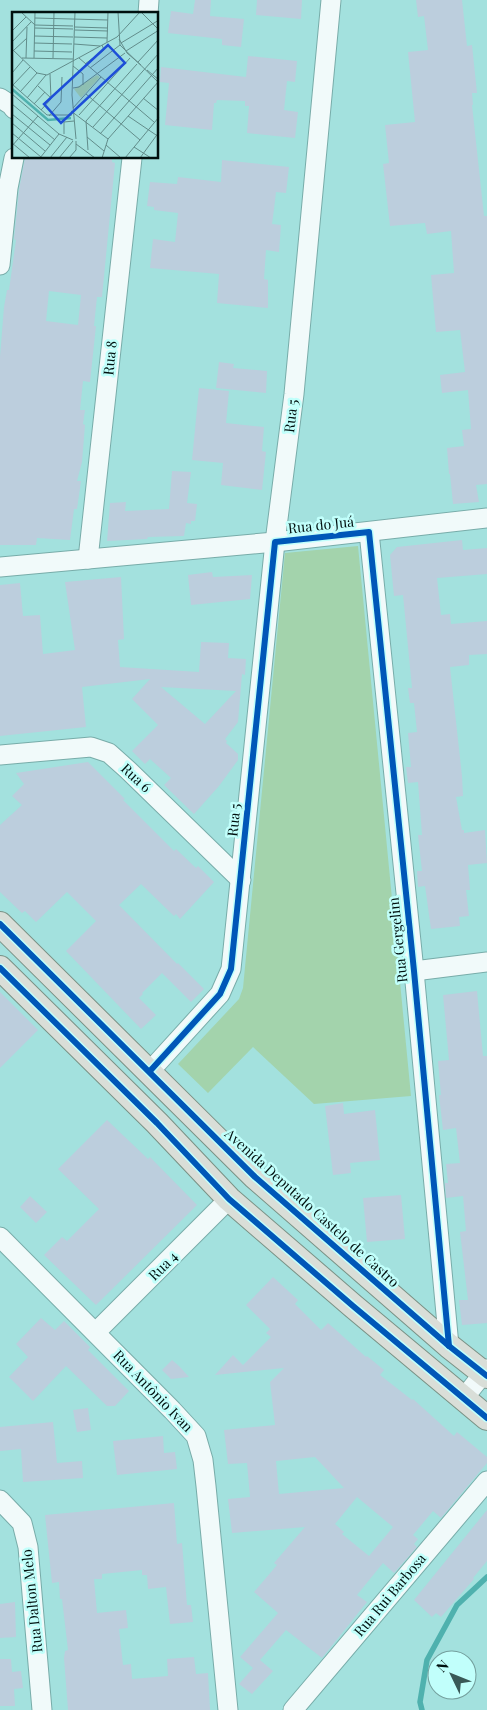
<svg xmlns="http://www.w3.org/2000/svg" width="487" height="1710" font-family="'Playfair Display',serif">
<rect width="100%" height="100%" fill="#a3e1de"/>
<!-- green -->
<path fill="#a3d3ac" d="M358,546L411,1096L314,1104L253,1047L208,1093L178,1064L239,999L243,988L285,553Z"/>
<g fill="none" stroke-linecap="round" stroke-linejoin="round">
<!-- stream -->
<path stroke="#4fb1ae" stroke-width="5.5" d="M422,1710L420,1702L427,1660L457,1605L487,1577"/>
</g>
<!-- building -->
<g fill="#bccedd" fill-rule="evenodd">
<path d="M195,0H211L210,16L244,19L241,47L222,45V39L168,33L171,11L193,14Z"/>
<path d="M257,0H302L301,19L256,15Z"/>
<path d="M416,0H462L467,46L472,45L477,93H472L473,105H472L484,216H487V484L476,485L479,502L453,504L450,474H449L447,448L464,446L462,430L471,429L468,390L442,393L440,375L465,372L460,330L436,332L431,275L454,273L451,231L427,234L425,223L390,226L383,164L389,163L385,125L415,122L408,52L428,50L424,16L418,17Z"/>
<path d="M248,56L297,61L295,82L287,81L284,110L298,112L295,138L247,133L249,106H245V101L217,100L216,103H214L212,130L165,125L169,83L160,82L161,67L246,77Z"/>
<path d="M25,158H112V162L115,163L102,297H97L94,326H96L90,382L83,381L80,410H85L83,424L85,425L82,462L77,481H81L77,509H74L70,540L37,538L36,545H0V357L4,307L7,290H9L16,240L14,239L19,190ZM49,291L81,295L78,325L46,321Z"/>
<path d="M222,160L289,167L286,193L276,192L274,209L272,224L281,225L279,252L266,250L264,279L268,280V308L217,303L219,274L150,268L153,239L175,242L178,213L154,210V207L147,206L150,182L177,184L178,177L221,182Z"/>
<path d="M219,362L234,364L233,368L267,371L266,393L216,388Z"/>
<path d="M199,388L229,391L226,423L264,427L262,451L266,452L262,490L221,485L223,463L192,460Z"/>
<path d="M172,471L191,472L187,503L197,504L195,521H191V524L186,523L184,536L148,537L147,539L107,541L110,503L126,502L125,511L169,509Z"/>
<path d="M462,540L463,550L487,548V574L437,578L441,615L450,614L451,624L487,621V654L469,655V665L450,667L462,776L463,796L456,797L462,830H464V833L485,830L487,863L468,865L470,890H466L469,916L459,917L460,926L431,929L425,886L418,887L417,871H422L418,835H422L418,782L408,783L406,767H411L408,733L417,732L414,703H410L408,688H412L403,595L394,596L390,555L397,547Z"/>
<path d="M212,572L213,577L252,575L250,599L191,605L188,575Z"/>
<path d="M121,577L124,639L118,640L120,667L199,672L201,642L229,643L228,658L246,659L245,675L242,674L238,722L225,739L227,741L226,743L238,754V760L219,786L194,814L164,785L171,778L150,759L145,764L132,751L158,725L132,699L150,679L82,687L86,727L0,736V585L20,583L23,616L40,615L43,654L75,650L65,582ZM161,687L236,691L205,724Z"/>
<path d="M88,762L125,799L123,800L174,851L176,849L196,868L198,866L214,882L180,919L176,914L174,916L141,884L119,905L177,964L178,963L204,989L191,1002L162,973L142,993L143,994L139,998L156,1015L141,1029L66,951L96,921L67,892L36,922L25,911L22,913L0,892V825L22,805L12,796L24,784L16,773Z"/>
<path d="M477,991L483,1056H487V1323L462,1325L459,1300H468L460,1232L466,1231L463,1196L446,1198L445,1183H448L446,1164L460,1163L456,1128L443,1130L439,1095H441L438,1061L449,1060L443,995Z"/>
<path d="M0,992L38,1030L0,1068Z"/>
<path d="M343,1103L344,1114L375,1110L380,1160L350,1163L351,1173L333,1175L325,1106Z"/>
<path d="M107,1120L148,1159L150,1157L197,1205L96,1305L44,1255L62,1237L67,1241L99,1209L58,1169Z"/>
<path d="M401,1195L405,1239L367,1242L363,1198Z"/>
<path d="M30,1196L47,1212L36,1223L20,1207Z"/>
<path d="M273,1277L298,1300L295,1304L321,1330L328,1323L366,1357L367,1356L384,1370L380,1375L412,1400L413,1399L454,1436L457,1432L487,1457V1463L441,1518L433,1511L413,1535L418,1539L414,1544L417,1547L394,1573L383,1563L357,1595L367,1602L322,1658L286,1630L260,1660L273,1671L252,1694L239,1684L253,1668L240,1657L278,1613L254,1592L277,1565L274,1563L305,1527L232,1533L228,1499L250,1497L247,1463L228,1464L224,1430L275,1425L270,1382L284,1368L215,1375L233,1355L243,1365L271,1337L266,1333L270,1329L246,1305ZM315,1457L344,1488L279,1494L276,1461ZM357,1497L393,1527L369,1556L342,1534L344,1532L335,1524Z"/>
<path d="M41,1318L55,1330L64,1321L90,1347L88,1350L129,1391L115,1406H107L66,1366L33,1401L9,1377L28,1357L16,1344Z"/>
<path d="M172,1360L179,1366L189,1377L171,1379L162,1370Z"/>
<path d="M88,1408L91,1430L77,1432L73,1410Z"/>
<path d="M53,1422L57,1463L82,1461L83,1478L23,1482L21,1449L0,1451V1427Z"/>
<path d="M163,1436L164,1453L175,1452L177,1469L117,1475L113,1441Z"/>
<path d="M174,1503L177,1544L182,1543L187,1605H191L193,1622L170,1624L166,1587L148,1589L147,1575H142V1570L102,1574V1579H94L97,1613L126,1610L128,1628L119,1629L123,1665L131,1664L132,1679L168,1676L167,1659L194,1657L196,1674L208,1673L210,1710H68L64,1658L65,1651L68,1650L62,1599H60L59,1582L52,1583L45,1515Z"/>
<path d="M487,1510V1561L473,1578L474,1579L441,1617L436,1613L432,1617L414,1600Z"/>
<path d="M15,1602L16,1637L0,1638V1604Z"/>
<path d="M0,1659H11L12,1672L21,1671L23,1688L14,1689L15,1706H0Z"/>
</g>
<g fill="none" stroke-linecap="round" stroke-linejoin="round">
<defs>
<g id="minor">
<path d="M148,14L149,0"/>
<path d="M0,98L11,105L14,109"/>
<path d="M0,265L8,188L14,158"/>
<path d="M369,532L414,971L449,1346"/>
<path d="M88,559L132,158"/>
<path d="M0,567L275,542L487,518"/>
<path d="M0,755L91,747L109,753L128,770L241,880"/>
<path d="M414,971L487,962"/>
<path d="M150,1071L220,994L231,969L275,542L294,394L331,0"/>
<path d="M0,1237L172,1410L196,1436L203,1460L206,1486L228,1710"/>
<path d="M96,1332L229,1199"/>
<path d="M463,1399L487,1369"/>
<path d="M0,1500L22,1523L28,1547L42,1710"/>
<path d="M293,1710L487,1481"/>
</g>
<g id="major">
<path d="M0,924L255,1177L449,1346L487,1376"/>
<path d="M0,968L157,1123L229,1199L353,1306L487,1418"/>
</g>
</defs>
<!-- minor casing -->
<use href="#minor" stroke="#78aca9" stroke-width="21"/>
<!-- major casing -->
<use href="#major" stroke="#7a9185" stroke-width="26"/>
<!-- minor -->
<use href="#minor" stroke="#f1fafa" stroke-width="19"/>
<!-- major -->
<use href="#major" stroke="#d9ded8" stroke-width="24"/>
<defs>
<g id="cycleway">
<path d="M0,924L255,1177L449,1346L487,1376"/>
<path d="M0,968L157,1123L229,1199L353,1306L487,1418"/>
<path d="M150,1071L220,994L231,969L275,542L369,532L414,971L449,1346"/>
</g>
</defs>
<!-- cycleway casing -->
<use href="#cycleway" stroke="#c1fffb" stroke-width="9"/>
<!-- cycleway -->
<use href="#cycleway" stroke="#0057b8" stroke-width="6"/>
</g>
<g text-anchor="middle" stroke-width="5" stroke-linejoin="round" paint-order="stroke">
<!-- street labels -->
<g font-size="14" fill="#00100f" stroke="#c1fffb">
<text transform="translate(110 358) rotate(-84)" y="5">Rua 8</text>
<text transform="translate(291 416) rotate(-83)" y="5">Rua 5</text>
<text transform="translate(321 525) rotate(-6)" y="5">Rua do Juá</text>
<text transform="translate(136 778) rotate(43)" y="5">Rua 6</text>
<text transform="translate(234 820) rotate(-84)" y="5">Rua 5</text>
<text transform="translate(398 940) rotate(-96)" y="5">Rua Gergelim</text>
<text transform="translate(312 1208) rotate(42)" y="5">Avenida Deputado Castelo de Castro</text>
<text transform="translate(163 1266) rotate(-45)" y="5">Rua 4</text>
<text transform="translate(153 1391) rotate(46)" y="5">Rua Antônio Ivan</text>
<text transform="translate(390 1595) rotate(-50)" y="5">Rua Rui Barbosa</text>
<text transform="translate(32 1601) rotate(-96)" y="5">Rua Dalton Melo</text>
</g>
</g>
<!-- overview -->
<g transform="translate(12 12)">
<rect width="146" height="146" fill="#a3e1de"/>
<path d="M85,63L88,65L69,86L62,77Z" fill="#a3d3ac"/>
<path fill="none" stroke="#4fb1ae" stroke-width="2.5" d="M0,77L36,108L59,106"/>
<path fill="none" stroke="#628d8b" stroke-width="1" d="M9,0L23,13L61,14M63,0L60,83L64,127M106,0L108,33L146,70M129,0L147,18M23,6L96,8M63,15L96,16M23,16L61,17M63,18L96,19M0,19L14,5M22,24L61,25M62,25L95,26M107,27L115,41L129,53M0,30L19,10M95,30L96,0M22,31L60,32M109,31L147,8M62,32L88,34M0,37L25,61L35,63L105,25L128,0M2,38L15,26M22,39L60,40M114,39L147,18M10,46L61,47M14,46L15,15M22,46L23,0M41,46L42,0M67,46L142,110M126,50L147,27M73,52L92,38L90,33M61,54L71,62V73M78,56L108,33M135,58L147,68M0,61L11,48M0,72L35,103H60M1,73L18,55M26,74L39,86M61,76L67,75L113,41M8,80L25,61M0,82L47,122L61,128M74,82L128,128M15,86L34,63M131,86L147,99M0,92L43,128M22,92L33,80M61,96L89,65M29,98L39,87L38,62M59,99L96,127M0,102L38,133M67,103L118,46M37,104L49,90L50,65M116,104L147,125M0,111L33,139M81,115L147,41M0,121L29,145M52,122V110L62,109M88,122L147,55M75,125L92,139M0,131L18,146M64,132L83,146M94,133L109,146M0,134L26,104M122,135L139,146M76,138L74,109L125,52M28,146L47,122M38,146L55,125M47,146L61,129M57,146L64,138V129M90,146L96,127L147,69M113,146L147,105M128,146L147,120"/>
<path fill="#1d4ed8" fill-opacity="0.15" stroke="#1d4ed8" stroke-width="2.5" d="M96,33L113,51L49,111L32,92Z"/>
<rect width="146" height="146" fill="none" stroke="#00100f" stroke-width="2.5"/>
</g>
<!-- north arrow -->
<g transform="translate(452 1675) rotate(313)"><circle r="24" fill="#c1fffb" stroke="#749f9d"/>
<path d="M0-4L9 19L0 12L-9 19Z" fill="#395957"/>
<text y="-8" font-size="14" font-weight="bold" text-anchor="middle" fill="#00100f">N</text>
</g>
</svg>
